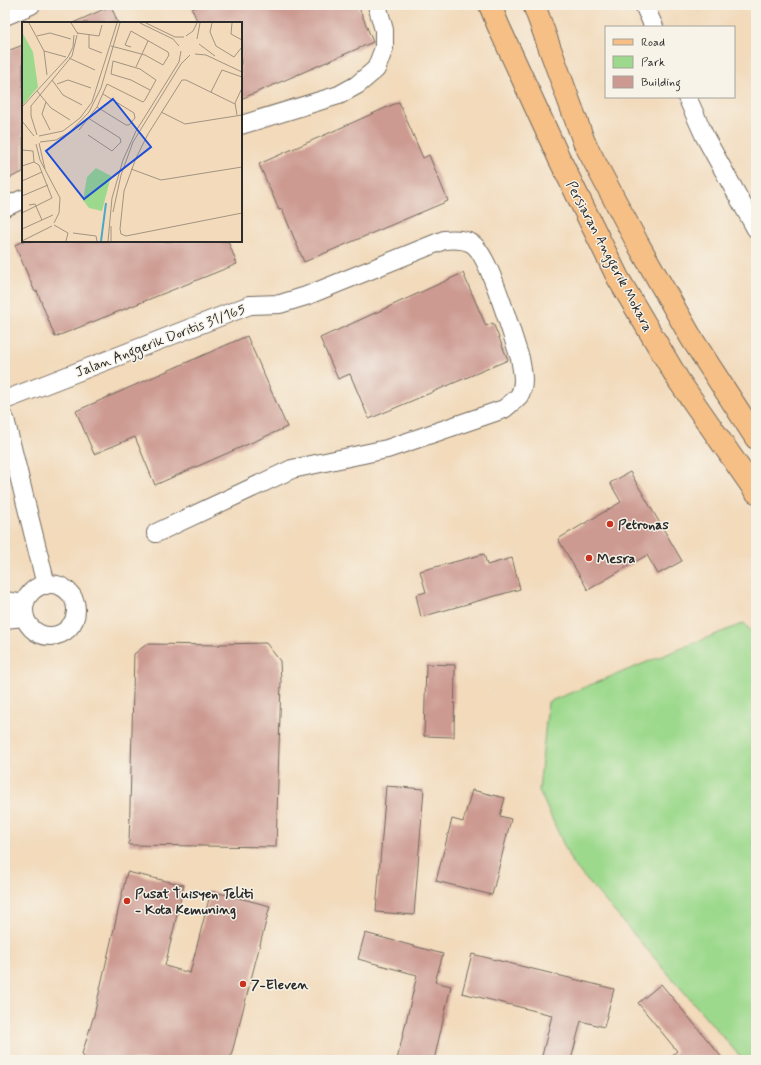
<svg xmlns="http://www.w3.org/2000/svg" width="761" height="1065" font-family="Mynerve,sans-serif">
<rect width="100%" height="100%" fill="#f7f3e8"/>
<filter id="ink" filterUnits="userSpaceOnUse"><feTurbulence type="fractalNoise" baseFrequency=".025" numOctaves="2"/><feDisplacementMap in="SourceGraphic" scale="8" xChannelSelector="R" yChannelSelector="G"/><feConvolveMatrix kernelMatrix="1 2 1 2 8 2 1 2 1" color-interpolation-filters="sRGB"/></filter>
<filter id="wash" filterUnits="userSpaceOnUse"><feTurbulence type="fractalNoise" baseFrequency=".012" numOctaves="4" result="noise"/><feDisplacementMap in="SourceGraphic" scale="16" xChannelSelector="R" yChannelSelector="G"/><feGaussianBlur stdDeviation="0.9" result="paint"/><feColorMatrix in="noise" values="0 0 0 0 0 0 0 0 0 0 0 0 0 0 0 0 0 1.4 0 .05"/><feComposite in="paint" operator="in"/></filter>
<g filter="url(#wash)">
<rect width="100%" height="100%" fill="#f2dabb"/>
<!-- green -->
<path fill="#9dd98d" stroke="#64825c" d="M744,623L756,637V1060H743L572,863L539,790L548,702Z"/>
<g id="blocks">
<!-- building -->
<g fill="#cc9a91">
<path d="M201,5H358L373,42L241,99V23H198L192,9Z"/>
<path d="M111,6L118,23H73Z"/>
<path d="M23,45V172L5,180V52Z"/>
<path d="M399,102L423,158L429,155L448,201L304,262L282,209L279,210L259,164Z"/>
<path d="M23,241H228L237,264L55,337L37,291L35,292L15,245Z"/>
<path d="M463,273L486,326L493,323L508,360L369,419L350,374L338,379L320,338Z"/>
<path d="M247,336L287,427L155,485L135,437L94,454L76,411Z"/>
<path d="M630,472L682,561L658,574L647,555L588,590L558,539L621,502L610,483Z"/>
<path d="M484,554L487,565L512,558L520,589L421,617L416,595L426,592L420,571Z"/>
<path d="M266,643L280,661L281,682L276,847L129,845L134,654L147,644L220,645V644Z"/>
<path d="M426,664L455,665L454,737L424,736Z"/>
<path d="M386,786L424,789L414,915L376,912Z"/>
<path d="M472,790L505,798L500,816L511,819L492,895L436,881L452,819L463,822Z"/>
<path d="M127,872L184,885L165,966L190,973L211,891L270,906L230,1060H86L82,1054L94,1015Z"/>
<path d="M365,933L443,954L435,982L451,986L434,1060H397L417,975L358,959Z"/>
<path d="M472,954L614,989L604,1027L581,1021L571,1060H541L552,1015L462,993Z"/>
<path d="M661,984L724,1060H666L677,1051L638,1003Z"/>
</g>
</g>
</g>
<g filter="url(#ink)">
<use href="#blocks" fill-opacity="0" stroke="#71685d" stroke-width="1"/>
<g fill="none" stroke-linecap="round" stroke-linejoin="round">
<defs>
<g id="minor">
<path d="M644,5L654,27"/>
<path d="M5,16L31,5"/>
<path d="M687,97L705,137L756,229"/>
<path d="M241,125L339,95L357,85L376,69L384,48V30L377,5"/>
<path d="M5,207L23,199"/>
<path d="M5,400L250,305L280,304L306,296L444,240C454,239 463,239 471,243C489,252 512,336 520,358C522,370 526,384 519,396C515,400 509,405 504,409L387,449L292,469L156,533"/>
<path d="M5,419L46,585"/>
<circle cx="50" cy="610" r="26"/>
<path d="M5,601L24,604"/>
<path d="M5,619L24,617"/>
</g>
<g id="primary">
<path d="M490,5L498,25L559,158L618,278L679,381L756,492"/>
<path d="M534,5L584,142L638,244L692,339L756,438"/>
</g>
</defs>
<!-- minor casing -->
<use href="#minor" stroke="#71685d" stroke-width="20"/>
<!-- primary casing -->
<use href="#primary" stroke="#71685d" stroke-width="24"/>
<!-- minor -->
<use href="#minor" stroke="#fff" stroke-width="18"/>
<!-- primary -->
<use href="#primary" stroke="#f5bf86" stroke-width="22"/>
</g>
</g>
<!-- markers -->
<g fill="#c8321e" stroke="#f7f3e8" stroke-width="1.5">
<circle cx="610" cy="524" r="4"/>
<circle cx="589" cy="558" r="4"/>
<circle cx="127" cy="901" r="4"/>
<circle cx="243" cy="984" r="4"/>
</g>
<g text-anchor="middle" stroke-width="3" stroke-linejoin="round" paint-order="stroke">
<!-- street labels -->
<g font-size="14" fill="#2b2b2b" stroke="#f7f3e8">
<text transform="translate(610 256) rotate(62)" y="5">Persiaran Anggerik Mokara</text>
<text transform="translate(160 340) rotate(-21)" y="5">Jalan Anggerik Doritis 31/165</text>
</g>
<!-- poi labels -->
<g font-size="14" font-weight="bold" fill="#2b2b2b" stroke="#f7f3e8" text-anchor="start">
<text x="618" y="529">Petronas</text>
<text x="597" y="563">Mesra</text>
<text x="135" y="898">Pusat Tuisyen Teliti<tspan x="135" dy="16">- Kota Kemuning</tspan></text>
<text x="251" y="989">7-Eleven</text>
</g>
</g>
<!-- overview -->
<g transform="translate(22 22)">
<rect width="220" height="220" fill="#f2dabb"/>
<path d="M0,10L11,30L16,65L0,84ZM74,146L89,154L80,189L67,186L61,178L65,155Z" fill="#9dd98d"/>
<path fill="none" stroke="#4ba8c9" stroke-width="2" d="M79,219L84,181"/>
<path fill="none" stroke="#a29481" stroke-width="1" d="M7,1L22,29L25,53M49,1L56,12M118,1L151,17L157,24M124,1L153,15H162M190,1L188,10L194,24L212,35L220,25M210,1L209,12L220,18M55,11L77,14L80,3M67,12V26L80,31M15,14L28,11L49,17M164,14L171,9L175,1M175,17L178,1M177,22L193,34M89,24L123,33L141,43L147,33L146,30L109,9L103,23L109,25M22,29L44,35M173,32L184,33L220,50M47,36L73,48M114,45L126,19M30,58L41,73L60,83M35,62L46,58L69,66M15,69L29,86L48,98M189,70L200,48L220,55M24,80L20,92L28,108M213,82L164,58H160L126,112L114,136L102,169L98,207L99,212L104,214L220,191M0,85L46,35L51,25L52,13M75,85L104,103H107L113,96L112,91L81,72M139,90L163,102L220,93M215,93L213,81L220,66M0,99L12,114M57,108L75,85L85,62L121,80L123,78L134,58L118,47L91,39L89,52L109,58L128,68M15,113L9,94V84L50,34L55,13M66,113L90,129L99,120L98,116L66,96M17,114L41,109L58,96L70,80L95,1M18,120L34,118L48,110L67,90L79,66L98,1M17,121L23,147M14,122L18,138L38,176L37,191L32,201M0,128L11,129L12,140M0,144L12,140M109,147L139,158L220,145M0,159L20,150M0,174L26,163M7,183L13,182L20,198M91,190L99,153L111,120L159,42L168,33M0,191L30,176L17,143L12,140M32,203L46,211L44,219M0,207L31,193M51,211L74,214L75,219M0,219L30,204M86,219L90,176L101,138L114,109L157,40L159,29M89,219V204"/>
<path fill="#1d4ed8" fill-opacity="0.15" stroke="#1d4ed8" stroke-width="2" d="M91,77L129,125L62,177L24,129Z"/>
<rect width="220" height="220" fill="none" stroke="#2b2b2b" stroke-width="2"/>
</g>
<!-- margin -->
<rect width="761" height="1065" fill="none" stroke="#f7f3e8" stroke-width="20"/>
<!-- legend -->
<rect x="605" y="26" width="130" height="72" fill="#f7f3e8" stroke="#a5a39c"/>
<rect x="613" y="39" width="20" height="6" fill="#f5bf86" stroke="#a5a39c"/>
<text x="641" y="46" font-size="12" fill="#2b2b2b">Road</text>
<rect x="613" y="56" width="20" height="12" fill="#9dd98d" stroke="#a5a39c"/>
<text x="641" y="66" font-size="12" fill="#2b2b2b">Park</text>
<rect x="613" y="76" width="20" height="12" fill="#cc9a91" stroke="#a5a39c"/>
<text x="641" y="86" font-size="12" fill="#2b2b2b">Building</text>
</svg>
